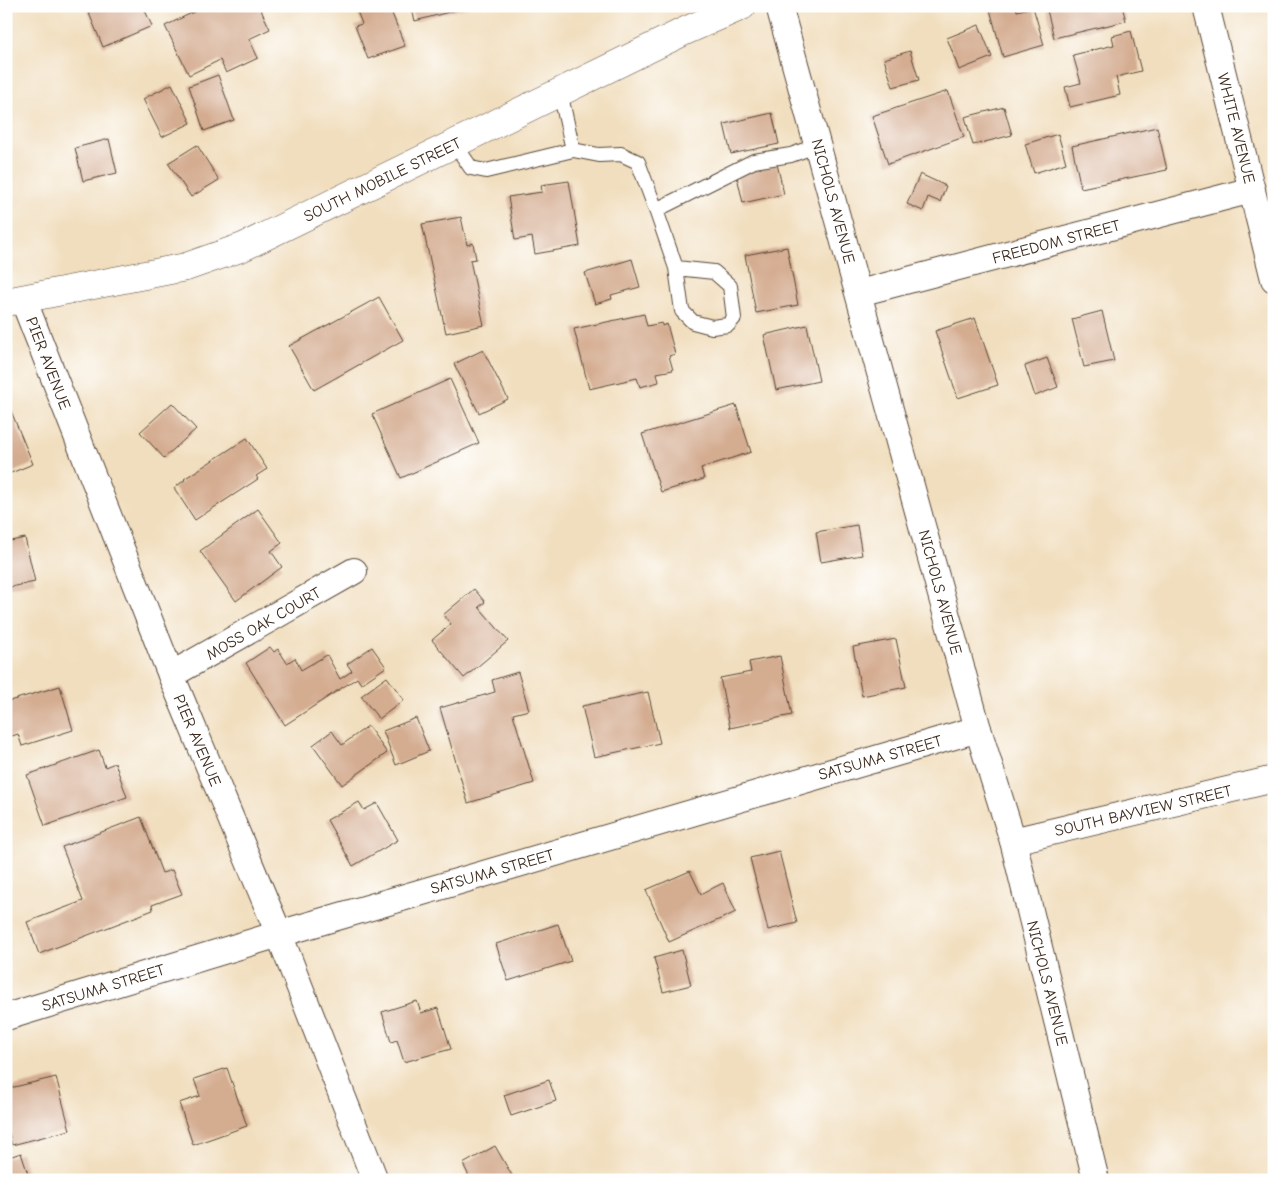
<svg xmlns="http://www.w3.org/2000/svg" width="1280" height="1186" font-family="'Comic Neue',sans-serif">
<rect width="100%" height="100%" fill="#fff"/>
<filter id="ink" filterUnits="userSpaceOnUse"><feTurbulence type="fractalNoise" baseFrequency=".02" numOctaves="2"/><feDisplacementMap in="SourceGraphic" scale="10" xChannelSelector="R" yChannelSelector="G"/><feConvolveMatrix kernelMatrix="1 2 1 2 8 2 1 2 1" color-interpolation-filters="sRGB"/></filter>
<filter id="wash" filterUnits="userSpaceOnUse"><feTurbulence type="fractalNoise" baseFrequency=".0096" numOctaves="4" result="noise"/><feDisplacementMap in="SourceGraphic" scale="20" xChannelSelector="R" yChannelSelector="G"/><feGaussianBlur stdDeviation="1.12" result="paint"/><feColorMatrix in="noise" values="0 0 0 0 0 0 0 0 0 0 0 0 0 0 0 0 0 1.4 0 .05"/><feComposite in="paint" operator="in"/></filter>
<g filter="url(#wash)">
<rect width="100%" height="100%" fill="#f1debe"/>
<g id="blocks">
<!-- building -->
<g fill="#d4ac90">
<path d="M86,6H143L152,26L103,47Z"/>
<path d="M206,6H259L270,29L249,39L258,58L226,73L220,60L189,75L165,26Z"/>
<path d="M355,6H389L405,46L368,59L355,26L362,24Z"/>
<path d="M411,6H468V7L415,21Z"/>
<path d="M989,6H1016L1017,11L1033,7L1044,45L1003,57Z"/>
<path d="M1046,6H1122L1126,21L1054,38Z"/>
<path d="M979,25L992,57L959,70L947,38Z"/>
<path d="M1131,31L1141,71L1116,77L1120,95L1070,107L1065,87L1081,83L1073,55L1114,45L1112,36Z"/>
<path d="M910,51L919,80L893,87L884,59Z"/>
<path d="M218,75L234,120L204,131L189,86Z"/>
<path d="M172,84L191,123L162,137L143,99Z"/>
<path d="M948,91L964,137L888,164L872,116Z"/>
<path d="M1004,107L1012,135L973,145L965,117Z"/>
<path d="M772,113L779,144L731,154L724,124Z"/>
<path d="M1157,127L1167,170L1081,188L1072,146Z"/>
<path d="M1058,134L1066,163L1034,173L1025,144Z"/>
<path d="M109,139L117,173L83,181L75,148Z"/>
<path d="M197,145L219,180L191,197L168,163Z"/>
<path d="M777,164L784,194L743,203L736,172Z"/>
<path d="M920,174L946,186L940,202L928,197L923,211L907,204Z"/>
<path d="M569,181L580,246L535,254L532,237L515,240L508,197L542,192L541,185Z"/>
<path d="M461,217L467,245L473,243L476,259L470,260L484,325L446,333L422,224Z"/>
<path d="M787,247L798,305L756,313L745,255Z"/>
<path d="M632,259L640,287L611,295L612,299L595,304L585,273Z"/>
<path d="M379,297L403,340L314,390L289,346Z"/>
<path d="M1102,311L1114,361L1084,367L1072,319Z"/>
<path d="M644,314L647,326L662,323V326L667,324L675,354L669,356L673,370L657,373L659,382L640,387L637,378L589,389L574,329Z"/>
<path d="M975,318L998,385L958,398L935,331Z"/>
<path d="M807,325L819,381L776,390L764,335Z"/>
<path d="M483,350L508,399L479,413L454,364Z"/>
<path d="M1047,358L1058,387L1035,396L1025,366Z"/>
<path d="M450,379L479,443L401,478L372,414Z"/>
<path d="M6,399L33,464L6,475Z"/>
<path d="M172,403L196,429L164,458L140,432Z"/>
<path d="M736,405L751,452L701,468L704,479L661,492L642,434Z"/>
<path d="M247,438L267,469L256,476L258,479L195,520L174,488L185,480L184,479Z"/>
<path d="M258,509L282,543L271,551L282,567L236,601L200,551Z"/>
<path d="M857,525L862,555L821,562L816,532Z"/>
<path d="M25,538L35,582L6,588V542Z"/>
<path d="M474,589L485,602L479,607L508,641L464,678L432,640L451,624L443,615Z"/>
<path d="M896,639L906,687L862,696L853,647Z"/>
<path d="M270,647L274,652L278,649L287,663L295,658L301,670L327,655L340,679L352,671L347,664L372,647L386,667L361,684L357,678L285,725L246,663Z"/>
<path d="M780,656L792,715L730,728L720,678L751,672L749,662Z"/>
<path d="M518,672L529,710L513,714L534,783L468,803L440,708L495,692L492,680Z"/>
<path d="M387,677L404,700L379,719L361,696Z"/>
<path d="M60,686L73,730L22,746L18,734L6,738V702Z"/>
<path d="M648,692L660,743L594,757L582,706Z"/>
<path d="M416,718L429,751L396,765L383,731Z"/>
<path d="M368,726L387,753L342,785L313,745L332,731L342,745Z"/>
<path d="M99,750L105,767L115,763L127,797L45,826L27,775Z"/>
<path d="M359,802L364,810L377,803L398,840L353,866L327,820Z"/>
<path d="M141,817L162,873L172,870L182,894L152,905L153,910L39,954L27,922L83,901L62,847Z"/>
<path d="M779,851L797,923L768,930L750,858Z"/>
<path d="M690,871L701,894L723,883L736,912L669,942L646,890Z"/>
<path d="M558,924L571,961L508,981L496,944Z"/>
<path d="M682,950L691,985L663,992L654,958Z"/>
<path d="M417,1001L421,1013L438,1008L451,1049L404,1062L397,1040L391,1042L382,1012Z"/>
<path d="M227,1068L247,1126L193,1145L179,1103L200,1096L194,1079Z"/>
<path d="M56,1077L70,1130L12,1145L6,1122V1089Z"/>
<path d="M549,1080L556,1101L511,1116L504,1095Z"/>
<path d="M495,1146L514,1179L471,1180L463,1164Z"/>
<path d="M21,1153L30,1180H6V1158Z"/>
</g>
</g>
</g>
<g filter="url(#ink)">
<use href="#blocks" fill-opacity="0" stroke="#564536" stroke-width="1"/>
<g fill="none" stroke-linecap="round" stroke-linejoin="round">
<defs>
<g id="lane">
<path d="M454,143L471,168L486,171L573,150L560,92"/>
<path d="M573,150L599,155L621,154L638,162L656,210L754,161L791,155L818,145"/>
<path d="M656,210L676,268L682,311L693,322L712,327L728,325L734,318L730,286L714,272L676,268"/>
</g>
<g id="street">
<path d="M779,6L978,729L1013,841L1096,1180"/>
<path d="M1206,6L1274,279"/>
<path d="M859,293L1252,190"/>
<path d="M23,299L171,675L279,934L375,1180"/>
<path d="M171,675L354,571"/>
<path d="M1013,841L1274,779"/>
<path d="M6,1017L279,934L978,729"/>
</g>
<path id="secondary" d="M6,302L186,267L243,247L685,31L742,6"/>
</defs>
<!-- lane casing -->
<use href="#lane" stroke="#564536" stroke-width="16"/>
<!-- street casing -->
<use href="#street" stroke="#564536" stroke-width="28"/>
<!-- secondary casing -->
<use href="#secondary" stroke="#564536" stroke-width="29"/>
<!-- lane -->
<use href="#lane" stroke="#fff" stroke-width="14"/>
<!-- street -->
<use href="#street" stroke="#fff" stroke-width="26"/>
<!-- secondary -->
<use href="#secondary" stroke="#fff" stroke-width="28"/>
</g>
</g>
<g text-anchor="middle" stroke-width="5" stroke-linejoin="round" paint-order="stroke">
<!-- street labels -->
<g font-size="16" fill="#3b2a1e" stroke="#fff">
<text transform="translate(1237 128) rotate(76)" y="6">WHITE AVENUE</text>
<text transform="translate(382 179) rotate(-26)" y="6">SOUTH MOBILE STREET</text>
<text transform="translate(834 201) rotate(75)" y="6">NICHOLS AVENUE</text>
<text transform="translate(1056 241) rotate(-15)" y="6">FREEDOM STREET</text>
<text transform="translate(49 363) rotate(69)" y="6">PIER AVENUE</text>
<text transform="translate(941 592) rotate(75)" y="6">NICHOLS AVENUE</text>
<text transform="translate(263 623) rotate(-30)" y="6">MOSS OAK COURT</text>
<text transform="translate(198 740) rotate(67)" y="6">PIER AVENUE</text>
<text transform="translate(880 757) rotate(-16)" y="6">SATSUMA STREET</text>
<text transform="translate(1143 810) rotate(-13)" y="6">SOUTH BAYVIEW STREET</text>
<text transform="translate(492 871) rotate(-16)" y="6">SATSUMA STREET</text>
<text transform="translate(1048 983) rotate(76)" y="6">NICHOLS AVENUE</text>
<text transform="translate(103 987) rotate(-17)" y="6">SATSUMA STREET</text>
</g>
</g>
<!-- margin -->
<rect width="1280" height="1186" fill="none" stroke="#fff" stroke-width="25"/>
</svg>
